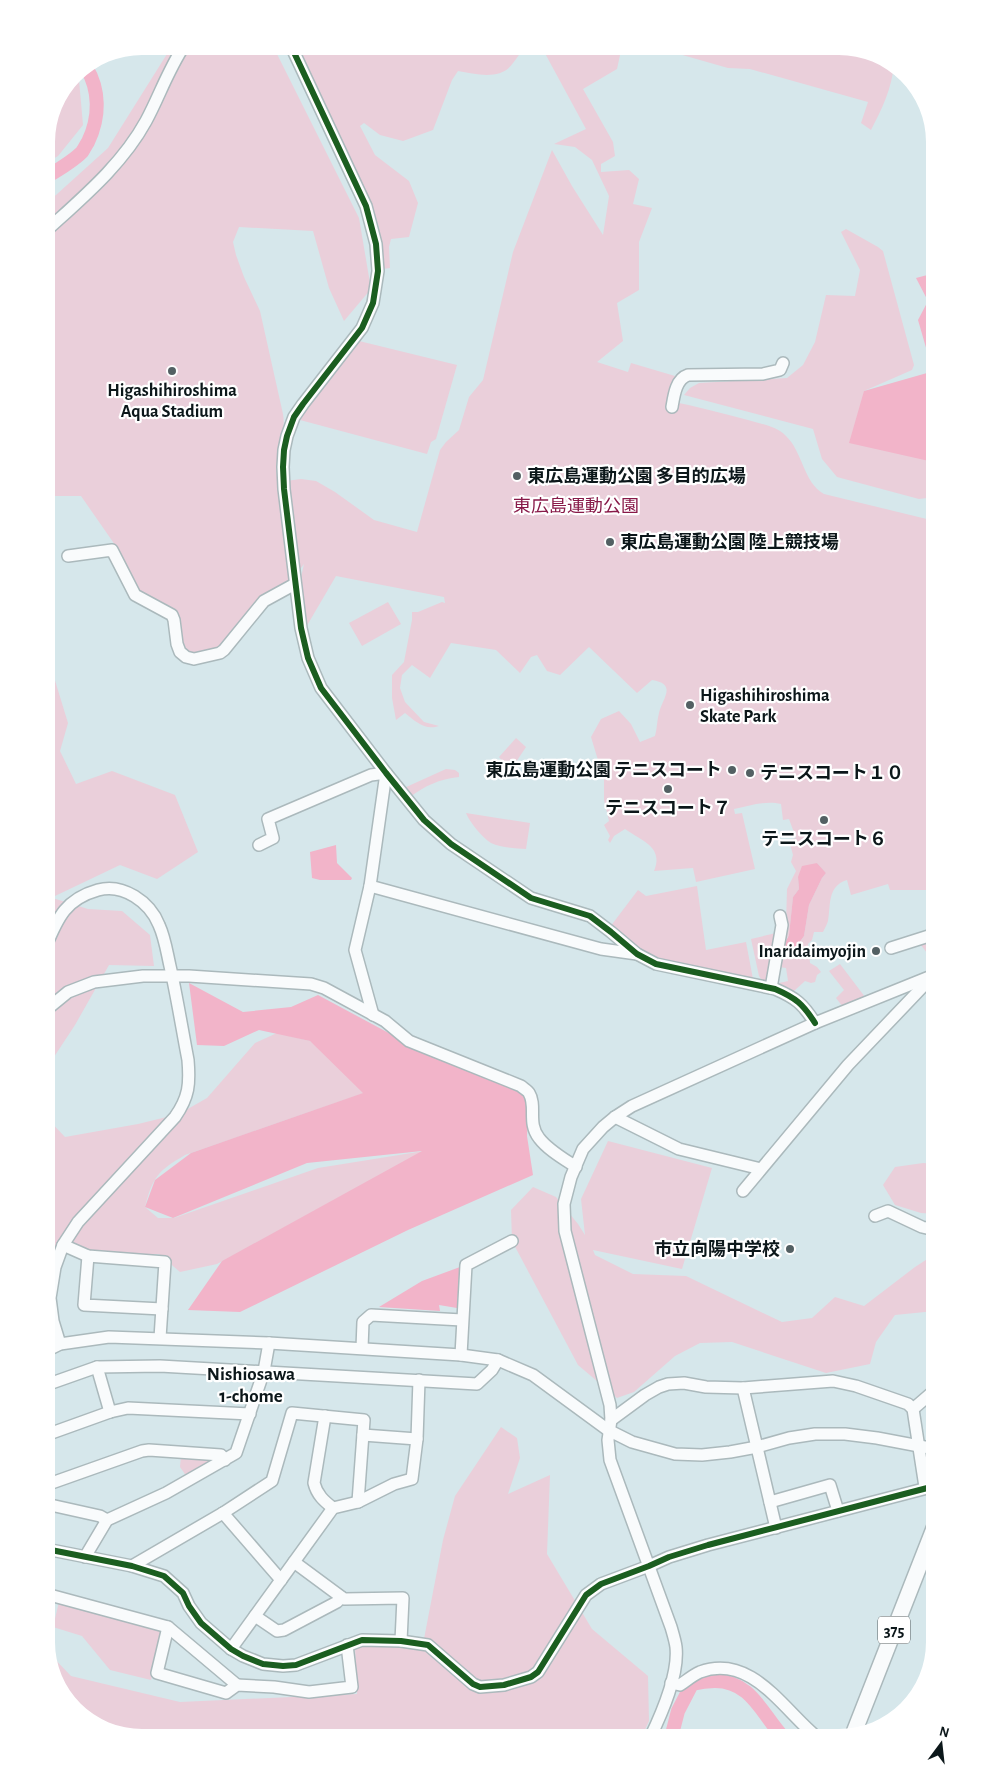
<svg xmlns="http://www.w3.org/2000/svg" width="981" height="1784" font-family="'Alegreya Sans','Noto Sans JP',sans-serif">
<rect width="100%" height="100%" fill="#d6e7eb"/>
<!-- green -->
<g fill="#eacfda" fill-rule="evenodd">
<path d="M172,46H273L359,218L371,289L344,321L329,288L313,231L239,227L233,242L236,255L244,277L260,311L283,414C287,436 272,459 278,482L301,479L316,481L335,492L374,520L417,532L440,450L446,442L459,430L469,397L483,380L513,252L552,150L572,186L603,235L609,196L592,160L575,147L554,144L586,129L541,46H622L617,69L583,89L613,142L615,156L601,164V172L629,170L639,179L633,204L652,208L639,242V290L617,303L623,341L597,362L628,372L631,363L675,376L669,401C695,406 721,413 748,420C761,424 776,426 786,436C803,452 803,482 824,494L935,521V885L928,890H890L888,884L851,895L847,880C827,886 831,905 828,921C827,924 825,928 823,932H814L812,940L808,944L810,963L817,967L821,972L817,975L815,982L811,983L805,981L794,991L783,986L779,983L788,981L786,968L779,967L786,925L787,889L796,871L791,862L793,855L789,840L796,838L789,819L783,820L781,804C766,800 748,806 734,809L735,814L742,813L755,869L696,882L693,868L654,871C664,847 642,841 625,829L614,836L610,843L608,840L610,836L604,825L609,821L604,800V780L591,737L601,719L619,711L631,724L640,742L655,736C657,729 657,720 659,713C662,699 678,684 652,680L637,693L589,647L560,675L547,671L537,655L531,657L520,673L496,650L451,643L430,678L412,665L402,675L400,688L405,702L424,722L439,726C425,731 415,721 405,713L396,720L392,698V675L404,662L412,620V612H418L442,602L445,603L444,597L336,576L305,629L301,594V577L304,564L292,580L263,594L227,642C217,649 189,662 181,646C177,638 178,624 176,614L138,595L113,542L81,496H46V204L108,148ZM817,863L826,873L822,878L809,905L804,936L792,955L791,950L785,948L783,943L789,935L793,897L799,889L798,877Z"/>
<path d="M298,46H529C522,49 518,57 513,63C501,81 476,74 458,71L452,80L433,130L403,141L380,135L364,123L360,126L375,155L409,181L418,203L409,237L391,239L389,247L390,268L383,269L379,227L369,199Z"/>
<path d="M664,46H845L892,63L894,64C892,88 882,109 871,130L861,123L868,102L750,69L728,68L665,50Z"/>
<path d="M76,73L79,80L83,125L58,156L46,163V136Z"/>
<path d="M846,229L878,247L883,251L914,365L912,370L864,391L929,461L935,460V497L919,499L837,477L822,459L813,429L684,395L690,388L699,383L787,378L803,365L815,342L826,295L855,296L860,270L841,232Z"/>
<path d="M359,341L457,365L436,439L431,442L427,454L300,420L319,392Z"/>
<path d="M388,602L401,624L362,646L349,623Z"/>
<path d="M46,651L68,723L60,751L76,784L112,771L175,795L198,852L157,879L120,865L55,896L46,885Z"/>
<path d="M516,738L526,747L510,771L499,757Z"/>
<path d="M446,769L455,770L459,773V777C439,779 425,786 410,797L404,788Z"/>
<path d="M466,813L530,823L526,849C516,848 501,848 491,843C482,837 470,823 466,813Z"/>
<path d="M697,886L706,950L746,942L753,979L657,959L643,954L610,927L638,890L646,896Z"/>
<path d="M46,896L88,909L122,911L150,935L154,966L109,965L75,1025L46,1069Z"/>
<path d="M776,933L768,981C763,982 761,979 759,976L751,939Z"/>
<path d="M935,939V963L920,944Z"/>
<path d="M840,964L865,997L843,1007L836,998L844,990L829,971Z"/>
<path d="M277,1033L310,1041L333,1059L364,1093L185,1155C158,1171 153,1176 145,1207L158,1218H174L318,1168L424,1151L217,1264L180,1272L159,1254H129L56,1247L46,1288V1117L65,1137L138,1124L179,1114L207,1098L255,1043Z"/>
<path d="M608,1141L712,1168L682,1269L593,1250L595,1255L633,1274L686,1276L782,1322L812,1318L835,1297L864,1306L915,1267L935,1254V1311L895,1315L876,1342L870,1364L826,1373L732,1342L700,1343L675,1356L634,1392L617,1398L578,1365L512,1241L511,1210L533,1187L556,1197L578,1224L585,1235L581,1199Z"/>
<path d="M923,1163L935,1164V1214L921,1213L895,1205L883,1185L895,1167Z"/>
<path d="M501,1427L517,1438L520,1458L508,1494L550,1475L547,1554L592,1629L648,1676L649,1721L641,1738H136L89,1721L54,1679L48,1652L71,1676L180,1702L357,1694L355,1647L423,1644L443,1540L455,1496Z"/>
<path d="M181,1456L209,1458L210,1464L187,1477L180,1467Z"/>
<path d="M59,1602L161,1630L163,1636L151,1680L110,1670L82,1636L53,1627Z"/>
</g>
<!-- water -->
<g fill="#f2b4c9">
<path d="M935,273V460L929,461L849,443L864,391L927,373L931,365L918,320L928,301L916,278Z"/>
<path d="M336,845L337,863L352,878L351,880H320L312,878L310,852Z"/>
<path d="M817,863L826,873L822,878L809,905L804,936L797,946L794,959L791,950L783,947L789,935L793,897L799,889L798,877L802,866Z"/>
<path d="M189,983L243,1012L291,1007L318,995L426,1053L529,1093L527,1136L533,1175L408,1230L240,1312L188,1310L222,1261L422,1151L307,1163L173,1218L145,1207L155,1180L191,1153L363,1093L310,1041L259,1030L224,1046L197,1045Z"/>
<path d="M460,1267L457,1308L439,1305L440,1311L379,1307L422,1281Z"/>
</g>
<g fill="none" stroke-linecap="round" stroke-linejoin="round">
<!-- river -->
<g stroke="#f2b4c9" stroke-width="14">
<path d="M46,177C58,170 72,162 82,152C84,149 86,145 88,142C100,117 100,90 86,67"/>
<path d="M671,1738L678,1711L692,1684C700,1682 707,1681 715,1681C752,1681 762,1715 784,1738"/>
</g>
<defs>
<g id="minor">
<path d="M291,46L366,206L376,244L378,271L373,303L362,328L303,404L294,417L287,436L284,450L283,467L284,489L301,628L308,658L321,688L386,773L424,820L451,844L531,898L590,916L611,932L637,954L656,964L775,989C796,998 803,1004 815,1023"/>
<path d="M46,231C82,198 122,165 146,121C159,97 168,70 184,46"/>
<path d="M672,407C674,395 676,379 688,375L763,374L780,370L783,363"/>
<path d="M68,556L112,550L135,595L172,615L174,620L177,644L180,652L186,657L194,659L220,653L224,650L264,601L295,584"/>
<path d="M259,845L273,838L268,819L371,775L386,773L370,886L355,950L373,1015"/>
<path d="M370,886L601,949L637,954"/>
<path d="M46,946C58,917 66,899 98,890C123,883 150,902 159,925C165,938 167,953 170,966C177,997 182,1029 188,1060C190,1084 189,1097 175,1117L78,1222L63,1245L55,1267L50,1298L53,1321L60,1344"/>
<path d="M891,948L935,934"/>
<path d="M771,988L782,925L780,916"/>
<path d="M46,1010L68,992L94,982L143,976H189L311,984L324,988L385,1021L409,1041L521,1086C523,1088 528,1091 529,1093C537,1106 527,1123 539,1138C548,1150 564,1159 576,1167"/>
<path d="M615,1117L679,1149L757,1168L760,1170"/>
<path d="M743,1191L848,1065L930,979"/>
<path d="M875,1216L888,1211L922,1227L935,1230"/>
<path d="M63,1245L88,1256L165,1262L160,1338"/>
<path d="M88,1256L84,1305L162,1309"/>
<path d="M362,1348L363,1322L371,1315L462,1320"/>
<path d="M46,1351L60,1344L109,1337L269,1343L461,1355L498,1360L533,1375L608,1430L632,1442L675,1454L702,1455L730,1452L757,1447L789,1438L815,1434H845L877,1438L935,1449"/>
<path d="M461,1355L466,1265L512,1241"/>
<path d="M97,1367L110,1412"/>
<path d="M46,1385L97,1367L160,1366L477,1384L492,1370L498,1360"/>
<path d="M743,1388L776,1528"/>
<path d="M913,1409L935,1390"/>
<path d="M325,1416L314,1483C317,1495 324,1501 333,1508"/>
<path d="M611,1420L645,1395L659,1387L668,1384L684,1383L706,1387L743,1388L833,1381L856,1386L908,1404L913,1409L925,1487"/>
<path d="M46,1435L110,1412L128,1408L250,1414"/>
<path d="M363,1435L417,1439"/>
<path d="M46,1485L142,1451L149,1450L221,1455L225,1460"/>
<path d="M770,1502L830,1485L838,1511"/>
<path d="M46,1504L100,1516L107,1520"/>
<path d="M223,1513L281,1580"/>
<path d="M46,1549L132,1566L164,1576L183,1593L189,1606L201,1623L231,1649L243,1656L263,1664L283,1666L296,1665L362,1640L401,1641L428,1645L473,1684L480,1687L504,1685L531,1677L538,1672L586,1595L601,1584L649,1566L669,1557L708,1545L935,1486"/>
<path d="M85,1557L107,1520L166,1493L236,1453L264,1371L269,1343"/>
<path d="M294,1562L344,1599L403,1598L401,1641"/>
<path d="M132,1566L223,1513L272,1481L292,1413L364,1420L358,1502"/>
<path d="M46,1594L168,1627L237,1685"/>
<path d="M255,1616L277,1631L284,1630L337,1602L341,1597"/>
<path d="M168,1627L157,1673L226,1693L237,1685L274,1687L309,1692L352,1687L347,1645"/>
<path d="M231,1649L333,1508L358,1502L394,1484L412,1479L417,1439L419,1380"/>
<path d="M671,1683L680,1685C686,1681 693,1675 700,1672C752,1653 784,1711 818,1738"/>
<path d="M650,1738C662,1713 679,1675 676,1647C675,1640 673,1634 671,1627L610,1460L608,1440L611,1420L610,1405L565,1231L564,1204L571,1177L583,1149L603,1127L615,1117L632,1106L815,1023L934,975"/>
</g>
<path id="highway" d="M853,1735L935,1526"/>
</defs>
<!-- minor casing -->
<use href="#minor" stroke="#abb9bc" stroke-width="14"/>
<!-- highway casing -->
<use href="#highway" stroke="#abb9bc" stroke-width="18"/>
<!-- minor -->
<use href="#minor" stroke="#f9fbfc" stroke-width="11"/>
<!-- highway -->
<use href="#highway" stroke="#f9fbfc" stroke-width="15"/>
<defs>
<g id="cycleway">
<path d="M291,46L366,206L376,244L378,271L373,303L362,328L303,404L294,417L287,436L284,450L283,467L284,489L301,628L308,658L321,688L386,773L424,820L451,844L531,898L590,916L611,932L637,954L656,964L775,989C796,998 803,1004 815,1023"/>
<path d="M46,1549L132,1566L164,1576L183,1593L189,1606L201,1623L231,1649L243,1656L263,1664L283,1666L296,1665L362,1640L401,1641L428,1645L473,1684L480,1687L504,1685L531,1677L538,1672L586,1595L601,1584L649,1566L669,1557L708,1545L935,1486"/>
</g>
</defs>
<!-- cycleway casing -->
<use href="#cycleway" stroke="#fff" stroke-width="9"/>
<!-- cycleway -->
<use href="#cycleway" stroke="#1b5e20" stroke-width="6"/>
</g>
<!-- markers -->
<g fill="#536063" stroke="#fff" stroke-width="2">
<circle cx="172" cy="371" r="5"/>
<circle cx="517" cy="476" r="5"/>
<circle cx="610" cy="542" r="5"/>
<circle cx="690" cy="705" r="5"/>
<circle cx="732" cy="770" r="5"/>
<circle cx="750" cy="773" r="5"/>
<circle cx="668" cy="789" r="5"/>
<circle cx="824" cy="820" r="5"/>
<circle cx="876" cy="951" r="5"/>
<circle cx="790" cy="1249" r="5"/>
</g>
<g text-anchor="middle" stroke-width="4.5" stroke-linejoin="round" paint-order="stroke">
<!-- shield labels -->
<rect fill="#fff" stroke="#555d5f" stroke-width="1" x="878" y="1616.5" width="32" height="27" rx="4"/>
<g font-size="16" font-weight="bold" fill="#0c171a">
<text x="894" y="1636">375</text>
</g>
<!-- poi labels -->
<g font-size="18" font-weight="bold" fill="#0c171a" stroke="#fff" text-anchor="start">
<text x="172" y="396" text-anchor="middle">Higashihiroshima<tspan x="172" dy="21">Aqua Stadium</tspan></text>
<text x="527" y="482">東広島運動公園 多目的広場</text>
<text x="620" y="548">東広島運動公園 陸上競技場</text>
<text x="700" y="701">Higashihiroshima<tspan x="700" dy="21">Skate Park</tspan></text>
<text x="722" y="776" text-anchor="end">東広島運動公園 テニスコート</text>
<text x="760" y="779">テニスコート１０</text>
<text x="668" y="814" text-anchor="middle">テニスコート７</text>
<text x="824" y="845" text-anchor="middle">テニスコート６</text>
<text x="866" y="957" text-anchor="end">Inaridaimyojin</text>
<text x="780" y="1255" text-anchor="end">市立向陽中学校</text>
</g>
<!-- park labels -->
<g font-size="18" fill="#881a49" stroke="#fff">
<text x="576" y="512">東広島運動公園</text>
</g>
<!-- neighbourhood labels -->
<g font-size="19" font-weight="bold" fill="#0c171a" stroke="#fff">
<text x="251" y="1380">Nishiosawa<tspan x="251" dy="22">1-chome</tspan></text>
</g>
</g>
<!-- crop -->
<path d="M0 0H981V1784H0ZM142 55H839A87 87 0 0 1 926 142V1642A87 87 0 0 1 839 1729H142A87 87 0 0 1 55 1642V142A87 87 0 0 1 142 55Z" fill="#fff" fill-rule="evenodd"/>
<!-- north arrow -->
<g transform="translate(941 1744) rotate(15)" stroke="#ffffff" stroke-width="4" paint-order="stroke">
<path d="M0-4L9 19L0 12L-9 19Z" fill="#0c171a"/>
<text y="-8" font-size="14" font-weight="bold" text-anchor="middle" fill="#0c171a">N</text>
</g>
</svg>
